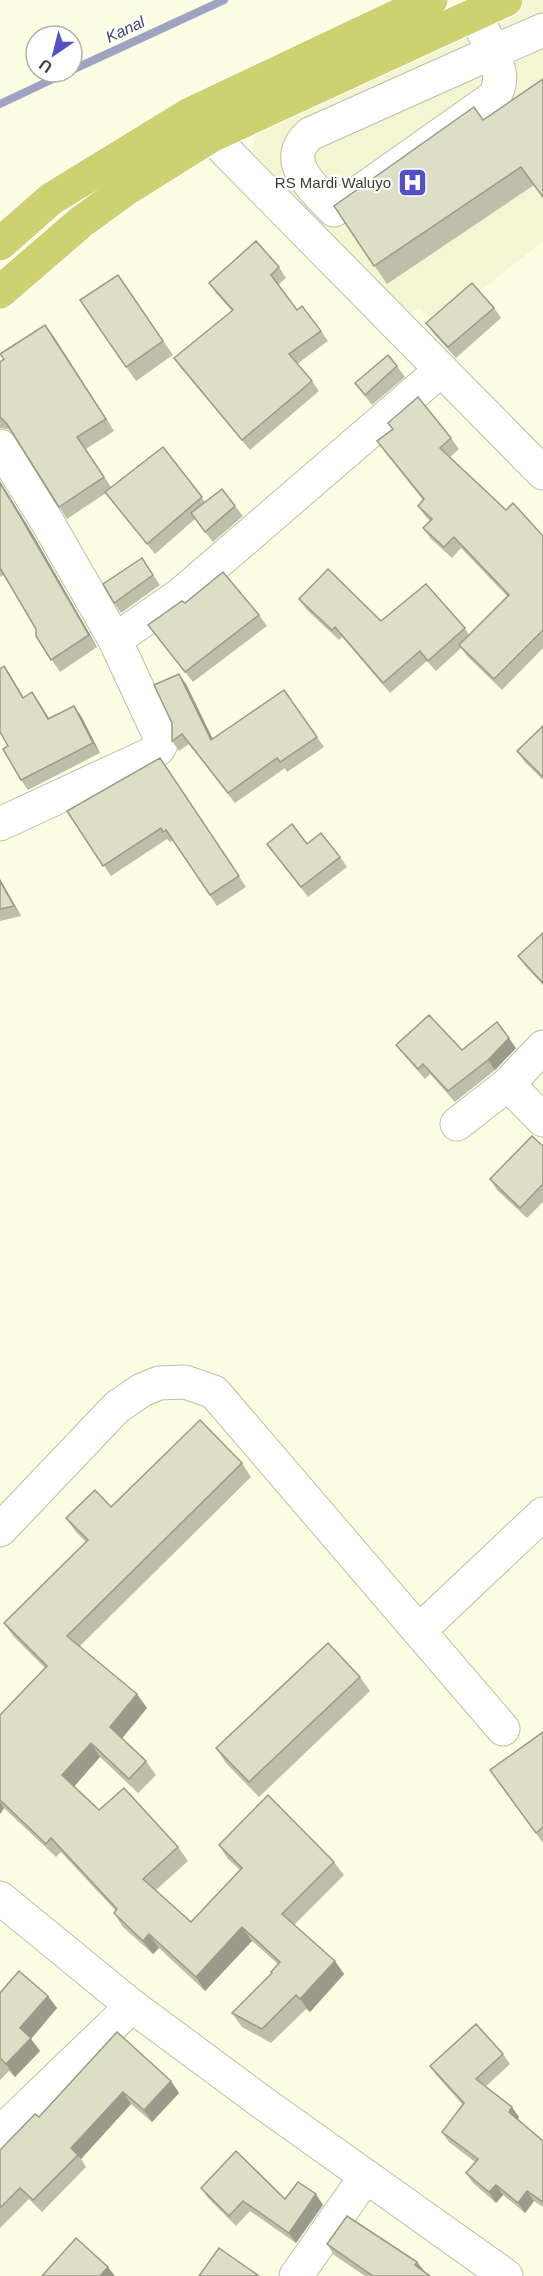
<svg xmlns="http://www.w3.org/2000/svg" width="543" height="2276" font-family="Helvetica,sans-serif">
<rect width="100%" height="100%" fill="#fcfee4"/>
<!-- built -->
<path fill="#f3f5d3" d="M526,0H543V241L437,325L420,308L407,314L253,152L256,122Z"/>
<g fill="none" stroke-linecap="round" stroke-linejoin="round">
<!-- stream -->
<g stroke="#9fa3c1" stroke-width="8">
<path d="M72,70L224,0"/>
<path d="M0,104L68,72"/>
</g>
<defs>
<g id="minor">
<path d="M475,14L493,52L543,30"/>
<path d="M493,52C499,69 504,80 494,97L334,210C314,188 279,161 310,134Z"/>
<path d="M211,136L543,473"/>
<path d="M0,446L48,523L115,640L162,741L159,748L153,753L0,824"/>
<path d="M115,640L181,594L441,370"/>
<path d="M508,1084L543,1120"/>
<path d="M457,1124L508,1084L543,1047"/>
<path d="M0,1530L117,1407L142,1390L159,1383L185,1382L214,1392L503,1729"/>
<path d="M419,1631L543,1514"/>
<path d="M0,1898L132,2006L263,2103L506,2276"/>
<path d="M0,2133L132,2006"/>
<path d="M296,2276L366,2176"/>
</g>
<g id="highway">
<path d="M0,244L51,199L188,115L431,0"/>
<path d="M0,292L81,222L128,188L211,136L506,0"/>
</g>
</defs>
<!-- minor casing -->
<use href="#minor" stroke="#bebfa6" stroke-width="35"/>
<!-- highway casing -->
<use href="#highway" stroke="#fff" stroke-width="35"/>
<!-- minor -->
<use href="#minor" stroke="#fff" stroke-width="33"/>
<!-- highway -->
<use href="#highway" stroke="#cdd16f" stroke-width="33"/>
</g>
<!-- wall -->
<g fill="#bdbfa9">
<path d="M543,79L534,185L387,284L334,206L483,120Z"/>
<path d="M279,267L286,278L278,285L297,310L321,331L328,341L297,364L312,381L319,391L250,450L181,368L174,358L232,311L216,293L209,283Z"/>
<path d="M118,275L173,355L136,381L80,300Z"/>
<path d="M494,308L501,318L456,358L433,333L426,323Z"/>
<path d="M54,337L114,431L86,449L111,487L163,447L205,502L235,506L243,516L213,542L195,519L155,554L106,493L67,519L13,434L8,429L0,428V362Z"/>
<path d="M397,366L405,377L372,405L355,383Z"/>
<path d="M388,423L451,438L459,449L450,457L506,510L543,536V648L502,690L467,656L461,648L436,671L427,661L390,693L342,637L339,640L307,610L299,599L381,621L465,628L469,635L507,596L461,548L452,558L431,539L423,528L430,521L426,517L418,506L423,500L385,452L377,441L392,429Z"/>
<path d="M0,481L32,533L97,647L60,672L36,636V629L4,575L0,577Z"/>
<path d="M142,558L160,585L121,613L114,603Z"/>
<path d="M185,603L259,615L267,626L193,682L148,625Z"/>
<path d="M11,677L23,697L39,702L49,718L74,706L81,716L100,753L28,790L21,780Z"/>
<path d="M186,684L213,739L284,690L324,747L287,772L285,768L235,803L189,744L179,751L172,741V723Z"/>
<path d="M543,726V780L524,761L517,751Z"/>
<path d="M160,758L246,887L217,906L173,840L170,842L167,839L111,876L67,811Z"/>
<path d="M267,844H307L340,857L347,867L308,897Z"/>
<path d="M0,879L21,916L0,921Z"/>
<path d="M543,933V985L525,966L518,956Z"/>
<path d="M396,1045L462,1050L516,1048L495,1070L455,1102L430,1074L425,1079L404,1055Z"/>
<path d="M543,1146V1202L527,1218L497,1190L490,1179Z"/>
<path d="M242,1463L251,1477L80,1646L147,1708L122,1738L146,1761L156,1775L138,1793L100,1757L74,1786L99,1810L178,1847L188,1861L156,1890L191,1922L240,1870L228,1859L219,1845L334,1862L344,1875L294,1925L344,1974L310,2012L306,2009L271,2043L242,2027L232,2013L272,1973L278,1964L252,1941L205,1991L159,1948L153,1954L123,1927L114,1913L116,1911L61,1852L56,1857L4,1808L0,1814V1715L45,1668L14,1637L4,1623L86,1542L76,1532L66,1518L111,1507Z"/>
<path d="M360,1677L370,1691L259,1797L226,1763L216,1748Z"/>
<path d="M543,1732V1843L500,1784Z"/>
<path d="M0,1993L57,2008L31,2039L40,2051L15,2077L9,2071L0,2080Z"/>
<path d="M117,2032L171,2081L179,2093L152,2122L131,2104L81,2159L86,2167L42,2212L29,2199L0,2228V2150L39,2117Z"/>
<path d="M503,2054L510,2064L485,2087L519,2117L518,2120L543,2141V2207L534,2201L525,2213L503,2195L496,2203L473,2183L466,2173L475,2162L449,2142L442,2132L463,2105L437,2076L430,2066Z"/>
<path d="M201,2188L285,2199L323,2205L296,2243L250,2211L236,2226L208,2198Z"/>
<path d="M327,2244L424,2272L430,2276H365L334,2255Z"/>
</g>
<!-- shaded-wall -->
<g fill="#9a9b8a">
<path d="M45,325L54,337L114,431L106,419Z"/>
<path d="M0,481L32,533L97,647L89,635Z"/>
<path d="M4,666L11,677L30,708L23,698Z"/>
<path d="M179,674L186,684L218,750L211,740Z"/>
<path d="M32,692L39,702L55,729L48,719Z"/>
<path d="M74,706L81,716L100,753L93,743Z"/>
<path d="M0,879L21,916L14,906L0,881Z"/>
<path d="M509,1038L516,1048L495,1070L488,1060Z"/>
<path d="M137,1694L147,1708L120,1741L110,1727Z"/>
<path d="M91,1743L100,1757L72,1789L62,1775Z"/>
<path d="M0,1802L4,1808L0,1814Z"/>
<path d="M242,1927L252,1941L205,1991L196,1977Z"/>
<path d="M149,1934L159,1948L153,1954L143,1941Z"/>
<path d="M335,1961L344,1974L310,2012L300,1999Z"/>
<path d="M48,1996L57,2008L31,2039L40,2051L15,2077L6,2064L20,2028Z"/>
<path d="M171,2081L179,2093L152,2122L144,2110Z"/>
<path d="M123,2092L131,2104L81,2159L71,2148Z"/>
<path d="M512,2107L519,2117L516,2122L509,2112Z"/>
<path d="M496,2185L503,2195L496,2203L489,2192Z"/>
<path d="M527,2191L534,2201L525,2213L518,2203Z"/>
<path d="M316,2194L323,2205L296,2243L289,2233Z"/>
<path d="M417,2262L425,2272L415,2265Z"/>
<path d="M108,2267L115,2276H100Z"/>
</g>
<!-- building -->
<g fill="#dcdec5" stroke="#9a9b8a" stroke-width="1.5">
<path d="M543,79V197L521,167L374,266L334,206L474,107L483,120Z"/>
<path d="M256,241L279,267L271,275L297,310L302,306L321,331L289,354L312,381L242,440L174,358L233,310L209,283Z"/>
<path d="M118,275L163,341L126,367L80,300Z"/>
<path d="M472,283L494,308L448,347L426,323Z"/>
<path d="M45,325L106,419L77,437L104,477L59,507L7,424L0,417V362L4,359L0,354Z"/>
<path d="M388,355L397,366L365,395L355,383Z"/>
<path d="M418,397L451,438L440,448L506,510L513,503L543,536V630L494,679L459,645L509,595L454,537L444,547L423,528L432,519L418,506L424,499L377,441L393,429L388,423Z"/>
<path d="M163,447L202,497L147,544L105,492Z"/>
<path d="M0,483L23,521L89,635L51,660L36,636V629L0,568Z"/>
<path d="M222,489L235,506L205,532L191,513Z"/>
<path d="M142,558L153,575L114,603L103,584Z"/>
<path d="M328,569L381,621L426,584L465,628L428,661L420,651L383,683L335,627L332,630L299,599Z"/>
<path d="M223,572L259,615L185,672L148,625L182,601L185,603Z"/>
<path d="M4,666L23,698L32,692L48,719L74,706L93,743L21,780L3,749L8,746L0,732V669Z"/>
<path d="M179,674L211,740L284,690L317,737L280,762L277,758L228,793L182,734L172,741V723L154,685Z"/>
<path d="M543,726V777L517,751Z"/>
<path d="M160,758L239,876L210,895L166,830L163,832L161,828L103,866L67,811Z"/>
<path d="M292,824L307,844L321,833L340,857L301,887L267,844Z"/>
<path d="M0,881L14,906L0,909Z"/>
<path d="M543,933V983L518,956Z"/>
<path d="M429,1015L462,1050L497,1022L509,1038L488,1060L448,1091L423,1064L418,1069L396,1045Z"/>
<path d="M532,1136L543,1146V1184L520,1208L490,1179Z"/>
<path d="M200,1420L242,1463L67,1636L137,1694L110,1727L146,1761L129,1779L91,1743L62,1775L99,1810L124,1788L178,1847L143,1879L191,1922L242,1868L219,1845L268,1795L334,1862L282,1914L335,1961L300,1999L296,1995L262,2029L232,2013L272,1973L271,1972L280,1962L242,1927L196,1977L149,1934L143,1941L114,1913L117,1909L51,1838L46,1844L0,1800V1715L47,1666L4,1623L88,1540L66,1518L95,1490L111,1507Z"/>
<path d="M328,1643L360,1677L249,1782L216,1748Z"/>
<path d="M543,1732V1827L536,1833L490,1770Z"/>
<path d="M19,1971L48,1996L20,2028L31,2038L6,2064L0,2058V1993Z"/>
<path d="M476,2024L503,2054L476,2079L512,2107L509,2112L543,2141V2202L527,2191L518,2203L496,2185L489,2192L466,2173L478,2159L442,2132L464,2103L430,2066Z"/>
<path d="M117,2032L171,2081L144,2110L123,2092L71,2148L78,2155L33,2200L20,2188L0,2208V2150L35,2114L39,2117Z"/>
<path d="M236,2151L285,2199L298,2182L316,2194L289,2233L243,2201L229,2216L201,2188Z"/>
<path d="M347,2216L417,2262L415,2265L430,2276H373L327,2244Z"/>
<path d="M76,2238L108,2267L100,2276H42Z"/>
<path d="M219,2248L259,2276H199Z"/>
</g>
<!-- icons -->
<defs>
<symbol id="hospital-square" viewBox="-11 -11 22 22"><rect x="-9" y="-9" width="18" height="18" rx="4" fill="#5451c8" stroke="#fff"/><path d="M-5-5h3v3.5h4V-5h3V5h-3V1.5h-4V5h-3Z" fill="#fff"/></symbol>
</defs>
<g fill-rule="evenodd">
<use href="#hospital-square" x="396" y="166" width="33" height="33"/>
</g>
<g text-anchor="middle" stroke-width="4.5" stroke-linejoin="round" paint-order="stroke">
<!-- poi labels -->
<g font-size="15" fill="#3d3d33" stroke="#fff" text-anchor="end">
<text x="391" y="188">RS Mardi Waluyo</text>
</g>
<!-- water labels -->
<g font-size="16" font-style="italic" fill="#424672" stroke="#fff">
<text transform="translate(125 29) rotate(-25)" y="6">Kanal</text>
</g>
</g>
<!-- north arrow -->
<g transform="translate(54 54) rotate(215)"><circle r="28" fill="#ffffff" stroke="#b1b1ad" stroke-width="1.5"/>
<path d="M0-4.5L10 22L0 15L-10 22Z" fill="#5451c8"/>
<text y="-9" font-size="16" font-weight="bold" text-anchor="middle" fill="#3d3d33">U</text>
</g>
</svg>
